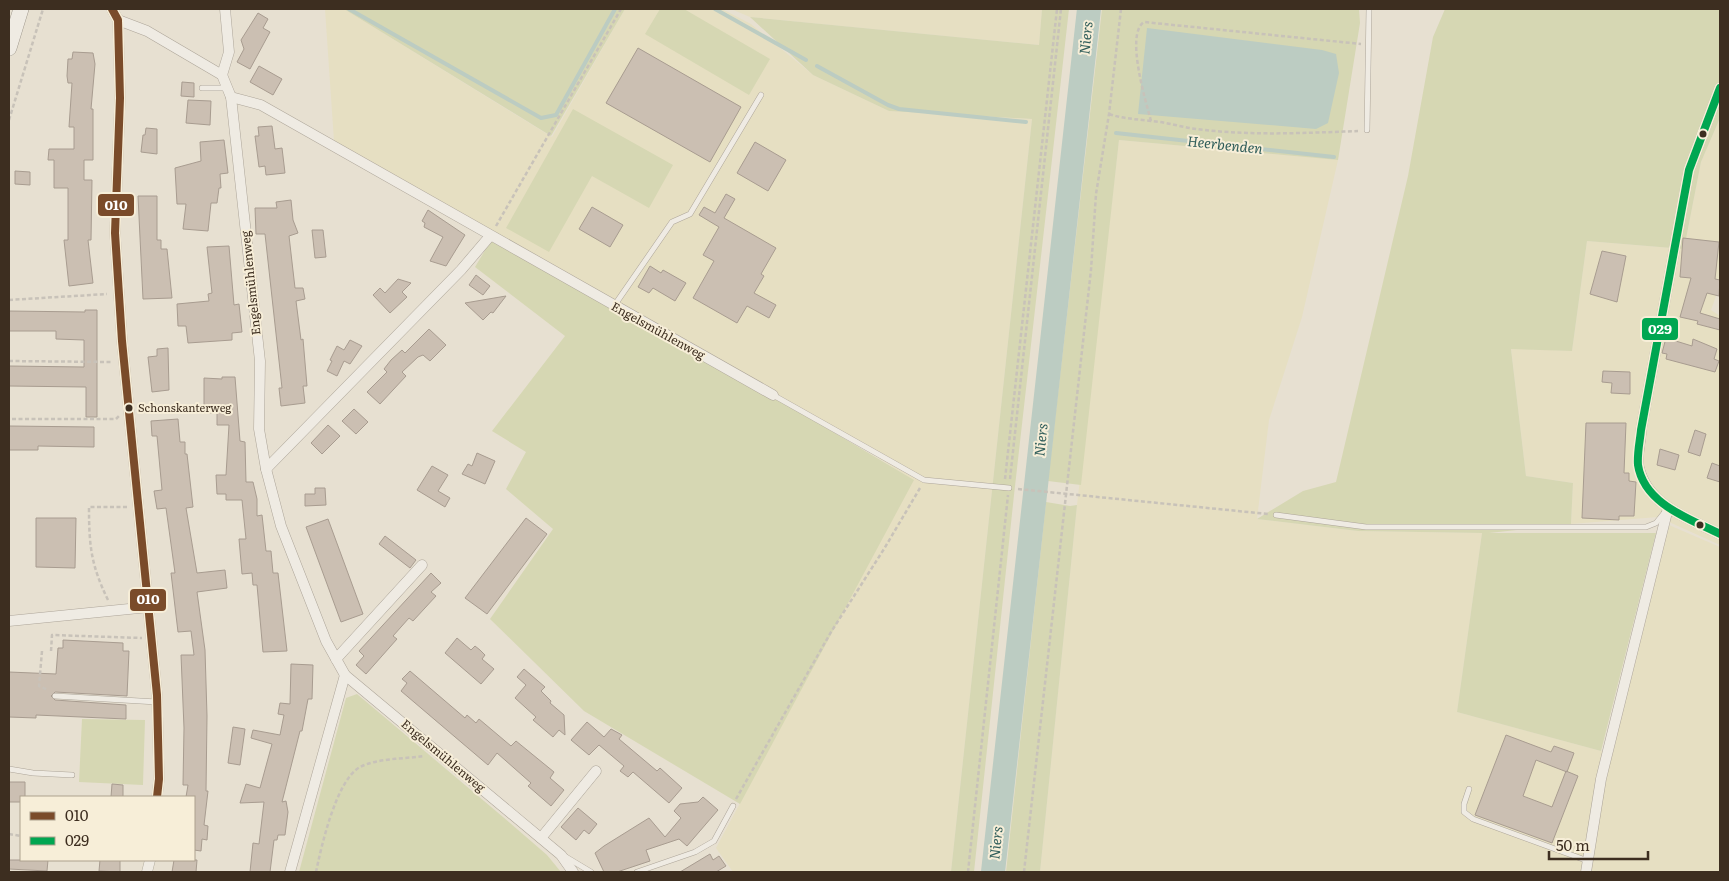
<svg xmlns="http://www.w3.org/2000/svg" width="1729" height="881" font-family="Literata,serif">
<rect width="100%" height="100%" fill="#e7e0d1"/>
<!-- farmland -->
<g fill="#e6dfc2">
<path d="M325,9H344L552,137L625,9H722L751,24L813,75L889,111L1032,119L951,872H733L716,848L913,480L776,393L334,141Z"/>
<path d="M731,9H1042L1039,45L750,17Z"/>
<path d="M1720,118V285L1711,310L1720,316V545L1658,517L1571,524L1573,483L1526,476L1511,348L1572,351L1587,241L1684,249L1701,162Z"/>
<path d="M1119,140L1338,160L1302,317L1269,420L1257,519L1358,531L1482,533L1457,712L1601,751L1613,752L1669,525L1720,547V872H1040L1077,505Z"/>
</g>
<!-- green -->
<g fill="#d6d7b3">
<path d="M344,9H625L551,136Z"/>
<path d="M660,9H684L770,59L749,95L645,34Z"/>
<path d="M1042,9H1069L1014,495L974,872H951L1032,119L889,111L813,75L750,17L1039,45Z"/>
<path d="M1102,9H1359L1360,23L1338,160L1119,140L1081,485L1048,481Z"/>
<path d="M1445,9H1720V118L1701,162L1684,249L1587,241L1572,351L1511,349L1526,476L1573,483L1571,524L1489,533H1656L1601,751L1457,712L1482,533L1358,531L1257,519L1303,491L1336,482L1408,176L1433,37Z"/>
<path d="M573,109L673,165L649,208L592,176L549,252L506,228Z"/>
<path d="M496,232L914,480L740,804L584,711L490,619L553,529L506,489L526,452L492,431L565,336L475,267Z"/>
<path d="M1046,502L1070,506L1077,505L1040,872H1006Z"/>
<path d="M357,694L503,817L547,855L561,872H299L346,698Z"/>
<path d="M82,719L145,720L143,785L79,782Z"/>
</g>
<!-- water -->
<path fill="#bcccc2" d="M1147,28L1322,50L1336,54L1339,73L1328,123L1316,129L1138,114Z"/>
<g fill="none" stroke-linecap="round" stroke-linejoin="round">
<!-- stream -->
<g stroke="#bcccc2" stroke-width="4">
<path d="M349,9L541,118L556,115L615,9"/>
<path d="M715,9L806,60"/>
<path d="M817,66L888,105L899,109L1026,122"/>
<path d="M1116,133L1334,157"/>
</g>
<!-- river -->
<path stroke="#bcccc2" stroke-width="24" d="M993,872L1089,9"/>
</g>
<!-- building -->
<g fill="#cbbfb2" stroke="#a89c90">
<path d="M258,13L268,19L263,28L270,32L250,69L237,62L244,49L241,40Z"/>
<path d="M638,48L741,107L710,162L606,103Z"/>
<path d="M73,52L93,53L95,64L91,109H93V160H84V180H92L91,240H88L93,283L69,286L64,240H68V188H54V160H48L49,149H74V127H69L72,83H68L67,76L68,59H72Z"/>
<path d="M259,66L282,79L273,95L250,82Z"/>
<path d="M182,82L194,83V97L181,96Z"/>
<path d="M188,100L211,101L210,125L186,123Z"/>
<path d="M272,126L275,149L282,148L285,173L266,175L265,166L259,167L255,136H259L258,127Z"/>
<path d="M146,128L157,129V154L141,152L143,135H145Z"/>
<path d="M224,140L228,173L220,174L221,188H219L217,203H211L208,231L183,229L186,204H177L175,168L201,161L200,142Z"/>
<path d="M755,142L786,160L768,191L737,173Z"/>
<path d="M15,171L30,172V185L15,184Z"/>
<path d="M726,194L735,199L724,218L776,248L761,274L764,276L754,293L776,305L769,318L747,306L737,323L693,298L714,261L703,255L719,227L699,215L704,207L715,213Z"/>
<path d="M138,196H157V240H161V249H167L172,298L143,299Z"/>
<path d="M291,200L293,220L298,233L289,236L295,288H303L305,299L296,301L301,340L303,339L307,386H303L305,403L281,406L279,388H282L265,234H256L255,208H277L276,202Z"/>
<path d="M592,207L623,225L610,247L579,229Z"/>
<path d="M428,210L465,235L446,266L430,261L443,237L424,227L425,223L422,221Z"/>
<path d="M312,230H323L326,257L315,258Z"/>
<path d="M1683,238L1719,242L1715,279L1720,280L1719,296L1707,293L1700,313L1720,319V330L1697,324L1698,321L1680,317L1691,278L1680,277Z"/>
<path d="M229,246L234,305L239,304L242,332L232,333V340L188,343L186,326H178L177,304L209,301L208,294L212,293L207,247Z"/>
<path d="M1602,251L1626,256L1617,302L1590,294Z"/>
<path d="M650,266L661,273L663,270L686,283L675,301L653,288L649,293L638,287Z"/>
<path d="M476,275L490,286L483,295L469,285Z"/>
<path d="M398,279L411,283L402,292L407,297L390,313L373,295L380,288L385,293Z"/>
<path d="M506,296L493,313L491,312L483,320L465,303Z"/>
<path d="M85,310H97V417H86V387L9,386V366L84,367V340L56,339V331H9V311L85,312Z"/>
<path d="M429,329L446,345L430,361L423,355L418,357L402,372L406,376L380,404L367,392L387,372L384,369L391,360L402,350L405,353Z"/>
<path d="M1666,338L1692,346L1693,339L1717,349L1714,359L1719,361L1715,372L1666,359L1667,354L1662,353Z"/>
<path d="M350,340L362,346L350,364L344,361L337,376L327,371L332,361L330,360L337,346L344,350Z"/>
<path d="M168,348L169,390L152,392L148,357L157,356V349Z"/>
<path d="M1603,371L1630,372V394L1611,393L1612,383L1602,382Z"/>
<path d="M222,377H235L240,441L245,442L246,482H253L257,499V516L262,515L266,551H271L273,573H278L287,651L263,652L257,585H253L252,573L242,574L239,539H246L242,500H226V494H217L216,475H226L229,425H217V413H204V378L222,379Z"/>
<path d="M354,409L368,422L356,434L342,421Z"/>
<path d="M178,419L180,442H185V454H187L193,507L186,508L197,573L225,570L227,588L197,592L205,650L207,716L206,791H208L204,825L208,826L207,840L202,839L201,851L194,850V797H186L188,785H183L184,728L181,655H194L191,631L178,632L171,573H175L166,508L157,509L154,491L162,490L157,436H152L151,421Z"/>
<path d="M1586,423H1626L1624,473H1629V481L1636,482L1634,516H1619V520L1582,518Z"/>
<path d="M328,425L340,436L322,454L311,443Z"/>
<path d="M9,426L94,427V447L38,446V450H9Z"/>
<path d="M1695,430L1706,434L1700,456L1688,452Z"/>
<path d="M1660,449L1679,455L1675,470L1657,465Z"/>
<path d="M477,453L495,461L485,484L462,474L468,464L472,466Z"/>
<path d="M1712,463L1720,466V482L1707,478Z"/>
<path d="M432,466L448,475L438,491L450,498L445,507L417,490Z"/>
<path d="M315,488H325L326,505L305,506V494H315Z"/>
<path d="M36,518H76L75,568L36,567Z"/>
<path d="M526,518L547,534L487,614L465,598Z"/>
<path d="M328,519L363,614L341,622L306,527Z"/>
<path d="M385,536L416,560L410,568L379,544Z"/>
<path d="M431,573L441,583L431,592L436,596L413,621L409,618L393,636L397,639L366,674L356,665L364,656L359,651Z"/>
<path d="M457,638L471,650L475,646L480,650L485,655L482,659L494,669L481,684L445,653Z"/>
<path d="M63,640L123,643V651H129L127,696L55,692L51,696L55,700L126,705V719L36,715V718L9,717V672L56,674L58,648H63Z"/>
<path d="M291,664L313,665L312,699H308L302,731H300L282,802L286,801L288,812L285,835H278L277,840H274L270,872H250L253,843L259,844L264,802L240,803L246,784L260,788L272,744L251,738L253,730L280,735L284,715L278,714L280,703L290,704Z"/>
<path d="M524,669L545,687L541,691L551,701L550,703L564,715L565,735L559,730L553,737L533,720L536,717L515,698L526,685L517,677Z"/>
<path d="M410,671L465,718L467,715L476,723L479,719L511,746L516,741L554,772L550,778L564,790L551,806L528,786L531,783L497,753L488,765L401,691L407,683L402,679Z"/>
<path d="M587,722L604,737L611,729L622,735L619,739L657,771L660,768L682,788L669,803L633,772L628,777L620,771L624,766L599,745L589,755L571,740Z"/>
<path d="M233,727L245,729L240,765L228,763Z"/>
<path d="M1506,735L1551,752L1554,746L1574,753L1567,772L1536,760L1523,796L1552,807L1566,771L1578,776L1552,843L1475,815Z"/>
<path d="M9,782H25V797H21V802H9Z"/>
<path d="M112,784L123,785V797H111Z"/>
<path d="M703,797L718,810L687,846L679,839L646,850L650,861L617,872H604L595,853L604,846L649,818L665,837L681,818L674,811L680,804L698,802Z"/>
<path d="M578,808L597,824L589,834L584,830L576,840L561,827Z"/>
<path d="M710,854L713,860L719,856L726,866L716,872H680Z"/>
<path d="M9,860H48L47,871L9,869Z"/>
<path d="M100,860H120V872L99,871Z"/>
<path d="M174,860H197L196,872H172Z"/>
</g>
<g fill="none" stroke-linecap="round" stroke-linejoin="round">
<defs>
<g id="lane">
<path d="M202,88H227"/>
<path d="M1367,130L1369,9"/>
<path d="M614,306L672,222L690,214L761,95"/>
<path d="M773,395L924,480L1009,488"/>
<path d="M1276,515L1366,527H1646L1656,523L1664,513"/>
<path d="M55,696L157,702"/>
<path d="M9,769L33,773L72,775"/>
<path d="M1469,789L1464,804V812L1473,819L1588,861"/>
<path d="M566,857L591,872"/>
<path d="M637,872L695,852L714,841L733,806"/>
</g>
<g id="street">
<path d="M112,9L118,20L120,98L115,233L122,341L157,695L159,779L157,797"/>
<path d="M118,20L147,31L222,75L231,97L260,361L259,429L266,469L281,526L326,641L345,675L561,855L573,872"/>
<path d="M222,75L229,52L225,9"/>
<path d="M1720,88L1689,170L1641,430C1641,441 1636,458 1639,468C1648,506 1690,519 1720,534"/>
<path d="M231,97L261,105L773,395"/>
<path d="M266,469L461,270L490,236"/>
<path d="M9,621L149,607"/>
<path d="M336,659L422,565"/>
<path d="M541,838L596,771"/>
<path d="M147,872L150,860"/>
<path d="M290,872L345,675"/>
<path d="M1586,872L1601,779L1668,508"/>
</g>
<path id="secondary" d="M9,48L21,9"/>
</defs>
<!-- lane casing -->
<use href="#lane" stroke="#ada599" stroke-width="6"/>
<!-- street casing -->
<use href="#street" stroke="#ada599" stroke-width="11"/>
<!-- secondary casing -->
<use href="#secondary" stroke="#9c958a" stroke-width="16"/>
<!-- path -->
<g stroke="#c8c2b9" stroke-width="2.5" stroke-dasharray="4 2.5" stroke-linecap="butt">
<path d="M1109,114C1124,119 1136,119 1151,121C1166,122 1181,127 1196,129C1250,136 1304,133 1358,131"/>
<path d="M9,120L43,9"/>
<path d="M1151,121C1146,102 1125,34 1144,22L1361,44"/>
<path d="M496,226L621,9"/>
<path d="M9,300L107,294"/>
<path d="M9,361L112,362"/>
<path d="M12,419H116L119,416"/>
<path d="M1005,479L1057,9"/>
<path d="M1010,479L1061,9"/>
<path d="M1018,489L1268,514"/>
<path d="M108,600C91,565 89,546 89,507H127"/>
<path d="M42,651L39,686L48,690"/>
<path d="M51,651L52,635L142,638"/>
<path d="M736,799L831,632L884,549L920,488"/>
<path d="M9,834L21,836"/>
<path d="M316,872C321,848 336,780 360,767C378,758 404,759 424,756"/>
<path d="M968,872L1008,495"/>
<path d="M1024,872L1091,270L1096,194L1109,114L1121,9"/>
</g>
<!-- lane -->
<use href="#lane" stroke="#efebe3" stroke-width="5"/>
<!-- street -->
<use href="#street" stroke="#efebe3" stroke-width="10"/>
<!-- secondary -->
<use href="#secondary" stroke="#efebe3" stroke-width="15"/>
<defs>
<path id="bus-1" d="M112,9L118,20L120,98L115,233L122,341L157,695L159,779L157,797"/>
<path id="bus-2" d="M1720,88L1689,170L1641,430C1640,441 1637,453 1638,465C1644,504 1690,519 1720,534"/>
</defs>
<!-- bus-1 casing -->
<use href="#bus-1" stroke="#f7eed8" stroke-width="11"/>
<!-- bus-2 casing -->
<use href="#bus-2" stroke="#f7eed8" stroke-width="11"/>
<!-- bus-1 -->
<use href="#bus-1" stroke="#7a4b2a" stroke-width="8"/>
<!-- bus-2 -->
<use href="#bus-2" stroke="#00a651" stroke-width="8"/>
</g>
<!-- markers -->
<g fill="#3d2e20" stroke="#f7eed8" stroke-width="2">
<circle cx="1703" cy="134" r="4.5"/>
<circle cx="129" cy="408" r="4.5"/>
<circle cx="1700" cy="525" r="4.5"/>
</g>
<g text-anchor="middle" stroke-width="4" stroke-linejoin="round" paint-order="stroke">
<!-- bus labels -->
<g font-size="11" fill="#3d2e20" stroke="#f7eed8" text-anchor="start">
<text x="138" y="412">Schonskanterweg</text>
</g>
<!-- street labels -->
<g font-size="12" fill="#3d2e20" stroke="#f7eed8">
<text transform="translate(251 283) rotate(-96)" y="4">Engelsmühlenweg</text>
<text transform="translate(658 331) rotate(29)" y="4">Engelsmühlenweg</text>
<text transform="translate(443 756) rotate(40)" y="4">Engelsmühlenweg</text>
</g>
<!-- water labels -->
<g font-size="14" font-style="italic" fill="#2f5d5a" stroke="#f7eed8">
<text transform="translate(1086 38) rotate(-84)" y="5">Niers</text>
<text transform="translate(1225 145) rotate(6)" y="5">Heerbenden</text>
<text transform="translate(1041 440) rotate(-84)" y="5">Niers</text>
<text transform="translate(996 843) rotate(-84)" y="5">Niers</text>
</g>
</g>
<g stroke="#f7eed8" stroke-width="2">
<rect x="97" y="193" width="38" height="24" rx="5" fill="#7a4b2a"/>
<rect x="1641" y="317" width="38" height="24" rx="5" fill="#00a651"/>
<rect x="129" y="588" width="38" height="24" rx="5" fill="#7a4b2a"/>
</g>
<g font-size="14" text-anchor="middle" font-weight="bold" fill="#fff">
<text x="116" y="210">010</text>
<text x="1660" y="334">029</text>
<text x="148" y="604">010</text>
</g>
<!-- border -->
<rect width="1729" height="881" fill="none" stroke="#3d2e20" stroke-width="20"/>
<!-- legend -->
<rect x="20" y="796" width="175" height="65" fill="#f7eed8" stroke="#ada18e"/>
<rect x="30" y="812" width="25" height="8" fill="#7a4b2a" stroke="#ada18e"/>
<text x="65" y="821" font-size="15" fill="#3d2e20">010</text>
<rect x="30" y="837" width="25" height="8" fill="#00a651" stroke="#ada18e"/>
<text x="65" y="846" font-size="15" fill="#3d2e20">029</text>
<!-- scale -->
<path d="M1549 851v8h99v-8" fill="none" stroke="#3d2e20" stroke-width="2.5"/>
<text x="1556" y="851" font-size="15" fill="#3d2e20" stroke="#f7eed8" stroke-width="4" paint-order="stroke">50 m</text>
</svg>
